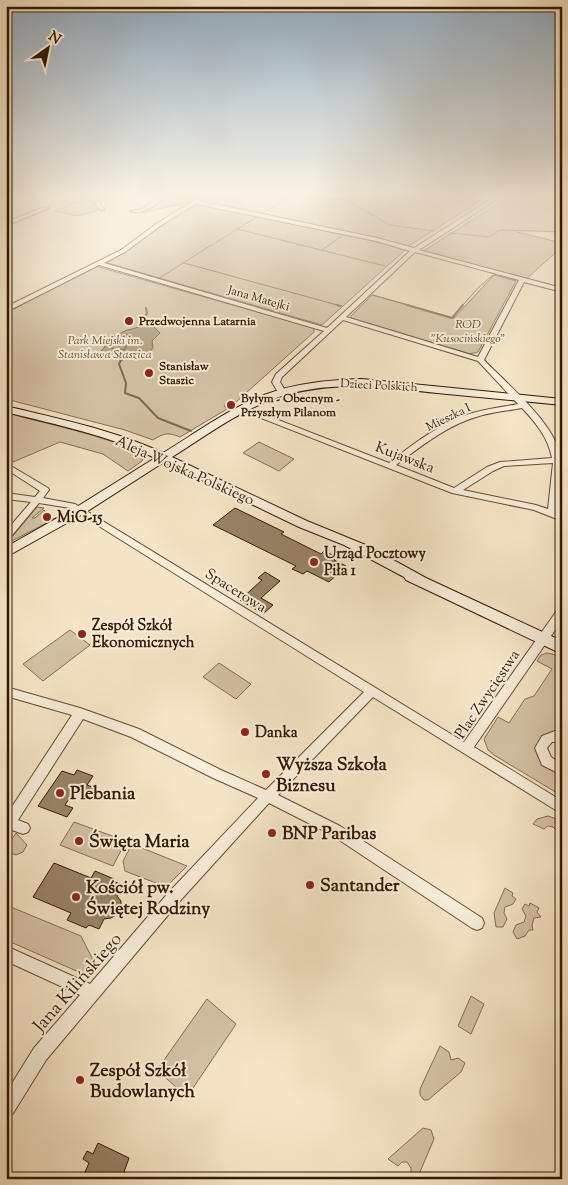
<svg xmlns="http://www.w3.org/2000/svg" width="568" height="1185" font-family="'Sorts Mill Goudy',serif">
<rect width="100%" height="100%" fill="#f5e5c6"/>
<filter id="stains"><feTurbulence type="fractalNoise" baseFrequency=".004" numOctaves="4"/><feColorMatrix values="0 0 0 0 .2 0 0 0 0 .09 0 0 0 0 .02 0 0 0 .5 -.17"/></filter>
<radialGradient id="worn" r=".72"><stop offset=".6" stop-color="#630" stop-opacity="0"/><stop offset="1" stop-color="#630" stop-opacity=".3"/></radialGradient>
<!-- green -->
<g fill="#d4c2a5" stroke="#846d54">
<path d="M171,194H206L194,201L141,213Z"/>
<path d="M210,194H491L407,247L200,201Z"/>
<path d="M513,194H562V232L517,230V232L562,243V247L526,279L422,252Z"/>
<path d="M89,195L98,208L96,211L77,216L55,211L84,199L77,196Z"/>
<path d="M195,204L261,216L382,243L405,250L322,325L104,262C137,245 164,223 195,204Z"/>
<path d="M95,266L314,328V332L236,402L226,403L224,406L227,409L180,437C168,432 164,433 153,440L125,430L6,399V313Z"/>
<path d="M494,275L516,281L478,352L470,354L351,318V316L372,295L454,318Z"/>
<path d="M6,413C53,425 101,435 145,454L142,461L128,471L103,454L60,442L13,462L6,458Z"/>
<path d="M259,442L294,459L279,471L243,453Z"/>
<path d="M37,507L44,508L32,518H35L44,510L51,520L62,515L6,544Z"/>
<path d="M70,630L90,645L43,681L23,664Z"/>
<path d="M547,653L562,656V737L557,736L541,748L562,770V796L494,755L488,750L484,739L498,717L509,723L525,699L534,696L552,669L537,661L541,655Z"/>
<path d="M219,663L251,684L236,699L203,677Z"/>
<path d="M548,816L557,819L555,823L562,829V839L557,836V831L553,827L548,826L544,829L533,824L537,819Z"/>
<path d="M74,822L126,841L113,866L60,845Z"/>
<path d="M16,833L27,845L23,852L16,855L8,852L6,855V848Z"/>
<path d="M132,844L187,866L166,887L125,871L123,861Z"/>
<path d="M505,888L513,893L512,896L516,899L513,904L505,907L504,913L507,919L503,927H496L494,913Z"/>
<path d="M530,903L539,908L537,912L541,917L534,918L532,925L533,930H529L525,936L517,939L513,932L516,925L524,922L526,916L522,909L525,904L529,906Z"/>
<path d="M6,905L81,936L96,966L90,973H81L6,940Z"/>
<path d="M471,996L484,1004L471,1034L458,1026Z"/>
<path d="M207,999L236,1024L187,1097L157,1070Z"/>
<path d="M440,1046L449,1052L451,1060L458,1058L465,1063L461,1072L428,1100H424L420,1095V1089Z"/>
<path d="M423,1128L431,1130L434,1139L417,1179L411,1174V1168L407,1162H402L398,1166L388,1159Z"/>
</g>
<!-- water -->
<path fill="#b39f83" stroke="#80694f" d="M142,323H150L160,333L152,341L153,347L151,351L122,360H120V355L106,354L101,351L104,348L108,339L125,331L139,327Z"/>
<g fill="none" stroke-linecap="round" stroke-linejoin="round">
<!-- shore -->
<path stroke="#735c42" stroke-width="1" d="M126,335H130L132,338L124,350L111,348L112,342Z"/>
<!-- stream-far1 -->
<g stroke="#80694f" stroke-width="1">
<path d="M301,194L348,201L390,225L434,231"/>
<path d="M349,202L364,194"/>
<path d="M262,214L294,194"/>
<path d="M237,229L385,266"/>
<path d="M449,233L489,237L500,230L562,232"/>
<path d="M215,243L257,217"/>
<path d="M322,250L343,235"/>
<path d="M184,263L341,306"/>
<path d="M500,276L515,280"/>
<path d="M158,279L213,244"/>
<path d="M526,283L550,289"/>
<path d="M373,295L412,306"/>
<path d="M462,306L479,287L493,275H496"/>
</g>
<!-- stream -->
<g stroke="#80694f" stroke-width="2">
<path d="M337,305L341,306"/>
<path d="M407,305L452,318L463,305"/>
<path d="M142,323V319L147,314L146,308"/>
<path d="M121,360L119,364L126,383L125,393L139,398L158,418L191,431"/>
</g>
</g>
<!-- building -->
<g fill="#988368" stroke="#331802">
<path d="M235,508L284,532L281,534L321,554L324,551L337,557L334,560L346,566L329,582L307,571L303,574L292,569L296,566L213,525Z"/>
<path d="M265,572L280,581L261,598L273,605L263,614L240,600L262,580L258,578Z"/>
<path d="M77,770L93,776L87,785L95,788L90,796L75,790L65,805L73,808L67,817L38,806L62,771L74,775Z"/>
<path d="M54,863L91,878L95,871L114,879L113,881L120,884L121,888L117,896L121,901V908L118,914L111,918L104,919L99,929L89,925L86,928L67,920L71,913L33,897Z"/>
<path d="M98,1143L129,1158L124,1172L137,1179H82L89,1163L83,1159L87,1151L93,1154Z"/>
</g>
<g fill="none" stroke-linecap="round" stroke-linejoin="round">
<defs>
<g id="street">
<path d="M89,194H94L104,210H100Z"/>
<path d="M163,194H169C159,202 144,216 130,211L142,209Z"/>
<path d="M204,194H210L200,201L377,238L414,248L499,194H505L419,250L562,288V292L524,282L484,360C507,384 557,425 561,459C563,474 558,496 557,513L562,515V521L534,510L452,493L238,409L239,407H245L389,463C413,444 439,424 469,414C485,409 502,407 518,404L478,361L343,320L282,377L280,382L286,392L282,394H279L272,382L276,374L324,331L99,265L6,312V307L121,250L156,224ZM196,204L376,241L410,251L327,328L104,263L125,252L160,226ZM415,252L519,280L478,357L346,317ZM522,408C536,423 548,437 552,458L500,462L487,467L454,488L396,465C420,447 446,426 476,417C491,412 507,411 522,408ZM553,463L548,509L536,505L463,490L493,471L504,466Z"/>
<path d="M44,207L49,208L6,226V222Z"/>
<path d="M6,463L48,488L49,490L43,498L75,504L464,742L558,609L562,608V620L474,747L562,801V814L373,697L278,795L340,826L482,918L484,923L482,928L477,930L472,928L330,834L269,803L179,902L46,1060L12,1115L6,1117V1093L34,1048L80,995L6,961V946L90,984L169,892L258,798L213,778L131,737L83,719L18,820L28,824L30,828L28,832L23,834L12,830L6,834V816L72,715L6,696V687L80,708L139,729L221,770L266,790L364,692L70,508L39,503L9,539L6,540V531L31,502L6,499V493L35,497L40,491L6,469Z"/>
<path d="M555,731L562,732V742H552L547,748L551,757L562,764V775L542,765L535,748L542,736Z"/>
</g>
<path id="secondary" d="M362,379L562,399V405C520,401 478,397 437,393C380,387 325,379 271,400C236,413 204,437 172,457L307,521L368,546L426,578L562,641V654L406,580L404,577L344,545L299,527L164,462L83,514L6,557V547L75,508L155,458C108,435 57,425 6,412V406C59,419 114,430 163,453C196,433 228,409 264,395C295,383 328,380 362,379Z"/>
</defs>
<!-- street casing -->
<use href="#street" stroke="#644b33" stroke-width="2"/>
<!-- secondary casing -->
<use href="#secondary" stroke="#331802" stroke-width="2"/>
<!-- street -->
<use href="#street" fill="#f8eeda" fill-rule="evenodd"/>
<!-- secondary -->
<use href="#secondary" fill="#f8eeda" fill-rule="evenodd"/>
</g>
<!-- sky -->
<linearGradient id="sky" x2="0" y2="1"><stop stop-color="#93acc0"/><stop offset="0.54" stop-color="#faf3e5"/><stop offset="1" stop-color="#faf3e5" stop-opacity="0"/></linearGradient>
<rect width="568" height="360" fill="url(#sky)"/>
<!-- markers -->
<g fill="#8f2418" stroke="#f8eeda" stroke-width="2">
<circle cx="129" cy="321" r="5"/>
<circle cx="149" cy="373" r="5"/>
<circle cx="231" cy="405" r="5"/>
<circle cx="47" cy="517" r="5"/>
<circle cx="314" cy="562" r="5"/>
<circle cx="82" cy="634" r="5"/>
<circle cx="245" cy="732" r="5"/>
<circle cx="266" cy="774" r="5"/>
<circle cx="60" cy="793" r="5"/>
<circle cx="272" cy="833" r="5"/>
<circle cx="79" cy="841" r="5"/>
<circle cx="310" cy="885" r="5"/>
<circle cx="76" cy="897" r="5"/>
<circle cx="80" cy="1080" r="5"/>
</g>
<g text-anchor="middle" stroke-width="4" stroke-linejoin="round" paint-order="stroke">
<!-- far-street labels -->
<g font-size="12" fill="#331802" stroke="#f8eeda">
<text transform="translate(259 298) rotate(16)" y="4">Jana Matejki</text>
<text transform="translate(379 385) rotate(3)" y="4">Dzieci Polskich</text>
<text transform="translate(448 417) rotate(-26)" y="4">Mieszka I</text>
</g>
<!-- far-poi labels -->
<g font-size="12" font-weight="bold" fill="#331802" stroke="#f8eeda" text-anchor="start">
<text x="139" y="325">Przedwojenna Latarnia</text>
<text x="159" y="370">Stanisław<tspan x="159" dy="14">Staszic</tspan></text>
<text x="241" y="402">Byłym - Obecnym -<tspan x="241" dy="14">Przyszłym Pilanom</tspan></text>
</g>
<!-- far-park labels -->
<g font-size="12" font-style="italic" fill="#634b33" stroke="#f8eeda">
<text x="468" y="328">ROD<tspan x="468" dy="14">"Kusocińskiego"</tspan></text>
<text x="105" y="344">Park Miejski im.<tspan x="105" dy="14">Stanisława Staszica</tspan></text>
</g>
<!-- street labels -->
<g font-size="15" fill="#331802" stroke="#f8eeda">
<text transform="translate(405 457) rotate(21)" y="5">Kujawska</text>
<text transform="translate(185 470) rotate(24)" y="5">Aleja Wojska Polskiego</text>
<text transform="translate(236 590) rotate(32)" y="5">Spacerowa</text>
<text transform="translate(487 694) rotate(-56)" y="5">Plac Zwycięstwa</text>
</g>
<!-- poi labels -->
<g font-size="15" font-weight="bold" fill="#331802" stroke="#f8eeda" text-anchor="start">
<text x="57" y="522">MiG-15</text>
<text x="324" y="558">Urząd Pocztowy<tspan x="324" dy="17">Piła 1</tspan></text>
<text x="92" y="630">Zespół Szkół<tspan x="92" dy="17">Ekonomicznych</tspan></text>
<text x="255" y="737">Danka</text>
</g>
<!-- near-poi labels -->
<g font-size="18" font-weight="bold" fill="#331802" stroke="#f8eeda" text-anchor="start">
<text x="276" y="770">Wyższa Szkoła<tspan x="276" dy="21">Biznesu</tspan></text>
<text x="70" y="799">Plebania</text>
<text x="282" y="839">BNP Paribas</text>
<text x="89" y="847">Święta Maria</text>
<text x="320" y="891">Santander</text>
<text x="86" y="893">Kościół pw.<tspan x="86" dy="21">Świętej Rodziny</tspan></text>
<text x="90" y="1076">Zespół Szkół<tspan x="90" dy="21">Budowlanych</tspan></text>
</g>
<!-- near-street labels -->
<g font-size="18" fill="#331802" stroke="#f8eeda">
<text transform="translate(77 982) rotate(-49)" y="6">Jana Kilińskiego</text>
</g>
</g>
<!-- margin -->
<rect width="568" height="1185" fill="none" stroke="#f5e5c6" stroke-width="25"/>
<rect x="8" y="8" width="553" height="1170" fill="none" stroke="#331802" stroke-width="2.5"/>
<rect x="12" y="12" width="543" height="1160" fill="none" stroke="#331802"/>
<!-- north arrow -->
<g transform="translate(48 48) rotate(33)" stroke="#f8eeda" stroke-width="4" paint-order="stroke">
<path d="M0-4L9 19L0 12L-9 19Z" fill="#331802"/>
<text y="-8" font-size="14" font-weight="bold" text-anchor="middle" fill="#331802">N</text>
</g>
<rect width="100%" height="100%" filter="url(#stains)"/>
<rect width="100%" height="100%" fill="url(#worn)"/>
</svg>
